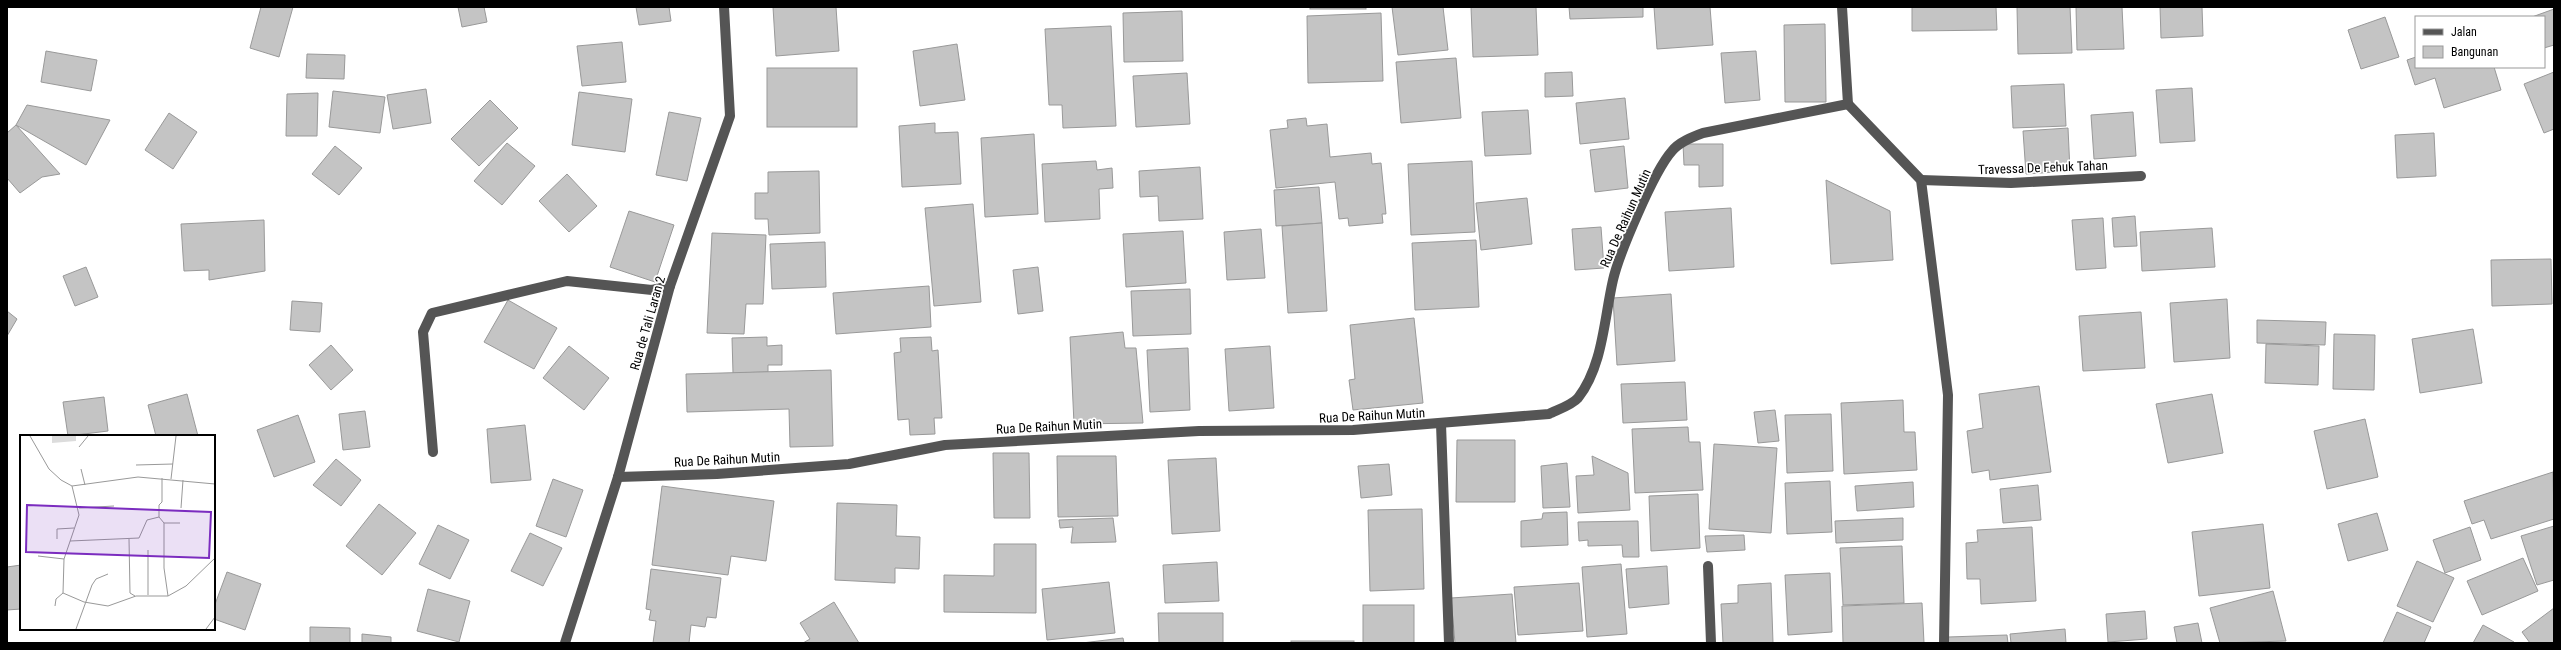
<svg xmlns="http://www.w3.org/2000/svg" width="2561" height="650" font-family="'Roboto Condensed',sans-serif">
<rect width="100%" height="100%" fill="#fff"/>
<!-- building -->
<g fill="#c4c4c4" stroke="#999">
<path d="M261,7H293L279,57L250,48Z"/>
<path d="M458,7H484L487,22L462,27Z"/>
<path d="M636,7H669L671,21L639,25Z"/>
<path d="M773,7H836L839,51L776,56Z"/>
<rect x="1310" y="7" width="56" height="2"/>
<path d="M1392,7H1443L1448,50L1398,55Z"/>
<path d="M1471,7H1536L1538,55L1473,57Z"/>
<path d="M1569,7H1643V17L1570,19Z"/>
<path d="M1654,7H1710L1713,45L1657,49Z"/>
<path d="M1912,7H1996L1997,30L1912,31Z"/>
<path d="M2017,7H2070L2072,53L2018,54Z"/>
<path d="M2076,7H2122L2124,49L2077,50Z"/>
<path d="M2160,7H2202L2203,36L2161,38Z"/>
<path d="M2554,9V45L2544,48V17H2532Z"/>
<path d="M1182,11L1183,61L1124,62L1123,13Z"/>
<path d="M1381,13L1383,81L1308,83L1307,16Z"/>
<path d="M2385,17L2399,57L2361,69L2348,30Z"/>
<path d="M1825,24L1826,102H1785L1784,25Z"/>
<path d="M1111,26L1116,126L1063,128L1062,105H1049L1045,29Z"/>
<path d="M622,42L626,82L582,86L577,46Z"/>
<path d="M957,44L965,100L920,106L913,51Z"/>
<path d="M46,51L97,60L91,91L41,82Z"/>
<path d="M1756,51L1760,100L1725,103L1721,53Z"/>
<path d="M307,54L345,55L344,79L306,78Z"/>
<path d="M2416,57V67H2494L2501,90L2444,108L2435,78L2415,85L2407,60Z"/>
<path d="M1456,58L1461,118L1401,123L1396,62Z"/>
<rect x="767" y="68" width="90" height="59"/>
<path d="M1572,72L1573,96L1545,97V73Z"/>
<path d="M2554,72V129L2544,133L2524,84Z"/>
<path d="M1187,73L1190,124L1136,127L1133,76Z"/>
<path d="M2064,84L2066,126L2013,128L2011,86Z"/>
<path d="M2192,88L2195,141L2160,143L2156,90Z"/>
<path d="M426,89L431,123L393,129L387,95Z"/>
<path d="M333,91L385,97L380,133L329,127Z"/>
<path d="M579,92L632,99L625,152L572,145Z"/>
<path d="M318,93L317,136H286L287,94Z"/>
<path d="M1625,98L1629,139L1580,144L1576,103Z"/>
<path d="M490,100L518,128L479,166L451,139Z"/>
<path d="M27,105L110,120L86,165L16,125Z"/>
<path d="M1528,110L1531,154L1485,156L1482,112Z"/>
<path d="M669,112L701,118L687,181L656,175Z"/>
<path d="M2133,112L2136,156L2094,159L2091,115Z"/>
<path d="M169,113L197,132L173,169L145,150Z"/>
<path d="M1306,118L1307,126L1327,124L1330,157L1371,153L1372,164L1381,163L1386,214H1382L1383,223L1349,226L1348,218L1339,219L1335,182L1276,188L1270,130L1288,128L1287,120Z"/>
<path d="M935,123V133L958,132L961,184L902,187L899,126Z"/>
<path d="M16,125L60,174L42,177L20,193L7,178V133Z"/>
<path d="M2068,128L2070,171L2026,174L2023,131Z"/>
<path d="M2434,133L2436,176L2397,178L2395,135Z"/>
<path d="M1034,134L1038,214L985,217L981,138Z"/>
<path d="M507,143L535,166L502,205L474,181Z"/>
<path d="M1683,144H1723V186L1699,187V165H1684Z"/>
<path d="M335,146L362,168L339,195L312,174Z"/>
<path d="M1624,146L1628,188L1595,192L1590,150Z"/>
<path d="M1096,161L1097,170L1112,168L1113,188L1099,189L1100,219L1045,222L1042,164Z"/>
<path d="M1472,161L1475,232L1411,235L1408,164Z"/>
<path d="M1200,167L1203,219L1159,221L1158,196L1140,197L1139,171Z"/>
<path d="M819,171L820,233L769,235L768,219H755V193H768V172Z"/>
<path d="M567,174L597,206L569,232L539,201Z"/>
<path d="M1826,180L1890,211L1893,260L1831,264Z"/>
<path d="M1319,187L1322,223L1276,226L1274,190Z"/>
<path d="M1527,198L1532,244L1481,250L1476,203Z"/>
<path d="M973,204L981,302L934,306L925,208Z"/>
<path d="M1731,208L1734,267L1669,271L1665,212Z"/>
<path d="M629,211L674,225L655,282L610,267Z"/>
<path d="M2135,216L2137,246L2114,247L2112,218Z"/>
<path d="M2103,218L2106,268L2076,270L2072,220Z"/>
<path d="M264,220L265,271L209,280V270L184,271L181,224Z"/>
<path d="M1322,223L1327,311L1288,313L1282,226Z"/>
<path d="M1601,227L1604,268L1575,270L1572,229Z"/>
<path d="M2212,228L2215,267L2142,271L2140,232Z"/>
<path d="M1261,229L1265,278L1227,280L1224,232Z"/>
<path d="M1183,231L1186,283L1126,287L1123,234Z"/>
<path d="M712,233L766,235L763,304H746L744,334L707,333Z"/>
<path d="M1476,240L1479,307L1415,310L1412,243Z"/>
<path d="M825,242L826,287L772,289L770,244Z"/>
<path d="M2551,259L2552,304L2492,306L2491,260Z"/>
<path d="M86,267L98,297L75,306L63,276Z"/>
<path d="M1038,267L1043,311L1018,314L1013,270Z"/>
<path d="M929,286L931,327L836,334L833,293Z"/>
<path d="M1190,289L1191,334L1133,336L1131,291Z"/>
<path d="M1671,294L1675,361L1617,365L1613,298Z"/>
<path d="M2227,299L2230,358L2174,362L2170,303Z"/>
<path d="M508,300L557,328L534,369L484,342Z"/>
<path d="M292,301L322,303L320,332L290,330Z"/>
<path d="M7,311L17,319L7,336Z"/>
<path d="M2141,312L2145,368L2083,371L2079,316Z"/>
<path d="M1414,318L1423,403L1353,410L1349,380L1355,379L1350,325Z"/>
<path d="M2257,320L2326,322L2325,345L2257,343Z"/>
<path d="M2473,329L2482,383L2420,393L2412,339Z"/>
<path d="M1123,332L1125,348H1136L1143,423L1074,424L1070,337Z"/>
<path d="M2334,334L2375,335L2374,390L2333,389Z"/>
<path d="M767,337V346L782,345V365H768V372L733,373L732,338Z"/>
<path d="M931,337L932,351L938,350L942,418H934L935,434L910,435L909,419L898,420L894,353L901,352L900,338Z"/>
<path d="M2266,344L2319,346L2318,385L2265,383Z"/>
<path d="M331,345L353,370L331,390L309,365Z"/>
<path d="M569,346L609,378L584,410L543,378Z"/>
<path d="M1270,346L1274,408L1229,411L1225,349Z"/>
<path d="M1188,348L1190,410L1150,412L1147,350Z"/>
<path d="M831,370L833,446L790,447L789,409L687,412L686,374Z"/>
<path d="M1685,382L1687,420L1623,423L1621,384Z"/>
<path d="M2039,386L2051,472L1990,480L1989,470L1972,473L1967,431L1983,428L1979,394Z"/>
<path d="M187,394L198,436H156L148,405Z"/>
<path d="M2212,394L2223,453L2168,463L2156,404Z"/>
<path d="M104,397L108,431L68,436L63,402Z"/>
<path d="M1903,400L1904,432H1915L1917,470L1844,474L1841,403Z"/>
<path d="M1775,410L1779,441L1758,443L1754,412Z"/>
<path d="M365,411L370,447L343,450L339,414Z"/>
<path d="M1831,414L1833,471L1787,473L1785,415Z"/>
<path d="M298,415L315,462L274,477L257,430Z"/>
<path d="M2365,419L2378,477L2327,489L2314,431Z"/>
<path d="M525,425L531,480L491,483L487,429Z"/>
<path d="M1688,427L1689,442H1700L1703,490L1635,493L1632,429Z"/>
<path d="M1457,440H1515V502H1456Z"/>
<path d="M1714,444L1777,448L1771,533L1709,529Z"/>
<path d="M993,453H1029L1030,518H994Z"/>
<path d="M1057,456H1116L1118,516L1058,517Z"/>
<path d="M1592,456L1628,473L1630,510L1578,513L1576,476L1594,475Z"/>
<path d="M1216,458L1220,531L1172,534L1168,460Z"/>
<path d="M336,459L361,480L341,506L313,485Z"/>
<path d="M1567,463L1570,507L1543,508L1541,466Z"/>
<path d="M1389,464L1392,495L1361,498L1358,466Z"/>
<path d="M2553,472L2554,519L2491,539L2484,520L2472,524L2464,501Z"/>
<path d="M553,479L583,490L566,537L536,526Z"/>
<path d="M1830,481L1832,532L1787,534L1785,483Z"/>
<path d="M1913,482L1914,507L1857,511L1855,486Z"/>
<path d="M2038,485L2041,520L2003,523L2000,489Z"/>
<path d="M662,486L774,501L766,561L731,556L728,575L652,565Z"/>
<path d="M1698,494L1700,548L1651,551L1649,496Z"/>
<path d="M837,503L897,505L896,536L920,537L919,569L895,568V583L835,580Z"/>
<path d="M379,504L416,533L382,575L346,546Z"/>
<path d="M1422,509L1424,589L1370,591L1368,510Z"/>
<path d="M1567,512L1568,545L1521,547V521L1542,519L1543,513Z"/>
<path d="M2377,513L2388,550L2348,561L2338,524Z"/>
<path d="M1113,518L1116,542L1071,543L1073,527L1060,528L1059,520Z"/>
<path d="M1903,518V540L1836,543L1835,521Z"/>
<path d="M1638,521L1639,557H1623L1622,545L1588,546V540L1579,541L1578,522Z"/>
<path d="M2263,524L2270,588L2199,596L2192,532Z"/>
<path d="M438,525L469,540L450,579L419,564Z"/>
<path d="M2554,526V580L2537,585L2521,536Z"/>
<path d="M2032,527L2036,601L1981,604L1980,579H1967L1966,543L1978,542L1977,530Z"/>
<path d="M2470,527L2481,560L2445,573L2433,540Z"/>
<path d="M530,533L562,548L543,586L511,571Z"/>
<path d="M1744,535L1745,550L1707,552L1705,536Z"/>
<path d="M994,544H1036V613L944,612V575L994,576Z"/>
<path d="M1902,546L1904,603L1843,605L1840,548Z"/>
<path d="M2523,558L2538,591L2482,615L2467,581Z"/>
<path d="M2417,561L2454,578L2433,622L2397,606Z"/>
<path d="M1217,562L1219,601L1165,603L1163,565Z"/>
<path d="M1621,564L1627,634L1587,637L1582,567Z"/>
<path d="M21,565V609L7,610V567Z"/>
<path d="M1667,566L1669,604L1629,608L1626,569Z"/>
<path d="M651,569L721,578L716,618L707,617L705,627L691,625L689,643H653L656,621L649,620L651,610L646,609Z"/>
<path d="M227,572L261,584L245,630L214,619V607Z"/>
<path d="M1830,573L1832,632L1788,635L1785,575Z"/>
<path d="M1109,582L1115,633L1047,640L1042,589Z"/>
<path d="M1579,583L1583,631L1518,635L1514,587Z"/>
<path d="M1771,583L1773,643H1723L1721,604L1738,603V585Z"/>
<path d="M428,589L470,601L459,642L417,631Z"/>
<path d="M2273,591L2286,641L2220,643L2210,608Z"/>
<path d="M1512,594L1516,643H1455L1451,598Z"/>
<path d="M834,602L859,643H803L810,639L800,623Z"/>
<path d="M1922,603L1924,643H1843L1842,606Z"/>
<rect x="1363" y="605" width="51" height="38"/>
<path d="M2554,608V643H2530L2522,632Z"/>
<path d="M2145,611L2147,639L2108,642L2106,614Z"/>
<path d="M2397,612L2431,627L2424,643H2383Z"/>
<path d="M1158,613H1223V643H1159Z"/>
<path d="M2198,623L2202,643H2177L2174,627Z"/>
<path d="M2483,625L2514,642L2513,643H2473Z"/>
<path d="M310,627L350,628V643H310Z"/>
<path d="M2065,629L2066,643H2011L2010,634Z"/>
<path d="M362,634L391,637V643H362Z"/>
<path d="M2007,635L2008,643H1948V637Z"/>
<path d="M1123,638L1124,643H1082Z"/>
<rect x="1291" y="641" width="63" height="2"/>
</g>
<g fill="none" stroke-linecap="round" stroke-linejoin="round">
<!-- minor -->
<g stroke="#555" stroke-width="10">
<path d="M1848,104L1921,180L1948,395L1944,643"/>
<path d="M1921,180L2011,183L2141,176"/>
<path d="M1441,424L1449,643"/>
<path d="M433,452L423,332L432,313L567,281L652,290L670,286"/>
<path d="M618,477L717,474L849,464L945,445L1199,431L1353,430L1549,414C1557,410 1572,405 1578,398C1603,366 1604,319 1613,280C1619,254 1654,171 1672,151C1679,142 1692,137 1703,133L1848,104L1842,7"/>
<path d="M1708,566L1711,643"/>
<path d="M565,643L618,477L670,286L730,116L724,7"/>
</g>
</g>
<g text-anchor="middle" stroke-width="3.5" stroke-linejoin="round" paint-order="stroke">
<!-- street labels -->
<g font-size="13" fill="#000" stroke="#fff">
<text transform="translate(2043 167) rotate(-2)" y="5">Travessa De Fehuk Tahan</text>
<text transform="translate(1625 218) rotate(-66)" y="5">Rua De Raihun Mutin</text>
<text transform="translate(647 323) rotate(-74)" y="5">Rua de Tali Laran 2</text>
<text transform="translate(1372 415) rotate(-3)" y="5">Rua De Raihun Mutin</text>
<text transform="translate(1049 426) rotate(-3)" y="5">Rua De Raihun Mutin</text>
<text transform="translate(727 459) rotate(-3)" y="5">Rua De Raihun Mutin</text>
</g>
</g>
<!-- overview -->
<g transform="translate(20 435)">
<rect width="195" height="195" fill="#fff"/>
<path d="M32,1H56V6L32,8Z" fill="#dcdcdc"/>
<path fill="none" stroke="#999" stroke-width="1" d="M10,1L29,34L41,45L52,51L118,42L195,49M59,12L68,1M116,30L153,29M61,34L65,50M151,44L156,1M52,51L59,80L44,124L43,158L64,167L88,171L116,161H148L166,151L195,123M59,73L94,71M161,73L163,45M139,82L144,88V133L148,161M144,88H160M37,104V94L54,93M109,104L110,158L115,161M50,106L119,103L127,85L139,82V70L142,67V43M18,121L44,124M128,160V115M35,171L36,164L43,158M56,194L72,150L76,144L88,139M186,194L195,182"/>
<path fill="#7b2cbf" fill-opacity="0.15" stroke="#7b2cbf" stroke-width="2" d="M7,70L191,77L189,123L6,117Z"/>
<rect width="195" height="195" fill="none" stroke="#000" stroke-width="2"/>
</g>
<!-- border -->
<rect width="2561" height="650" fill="none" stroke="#000000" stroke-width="16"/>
<!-- legend -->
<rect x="2415" y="16" width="130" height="52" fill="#ffffff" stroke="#999999"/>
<rect x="2423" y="29" width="20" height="6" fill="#555555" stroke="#999999"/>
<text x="2451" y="36" font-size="12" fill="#000000">Jalan</text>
<rect x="2423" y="46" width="20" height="12" fill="#c4c4c4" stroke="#999999"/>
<text x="2451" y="56" font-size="12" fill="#000000">Bangunan</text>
</svg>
